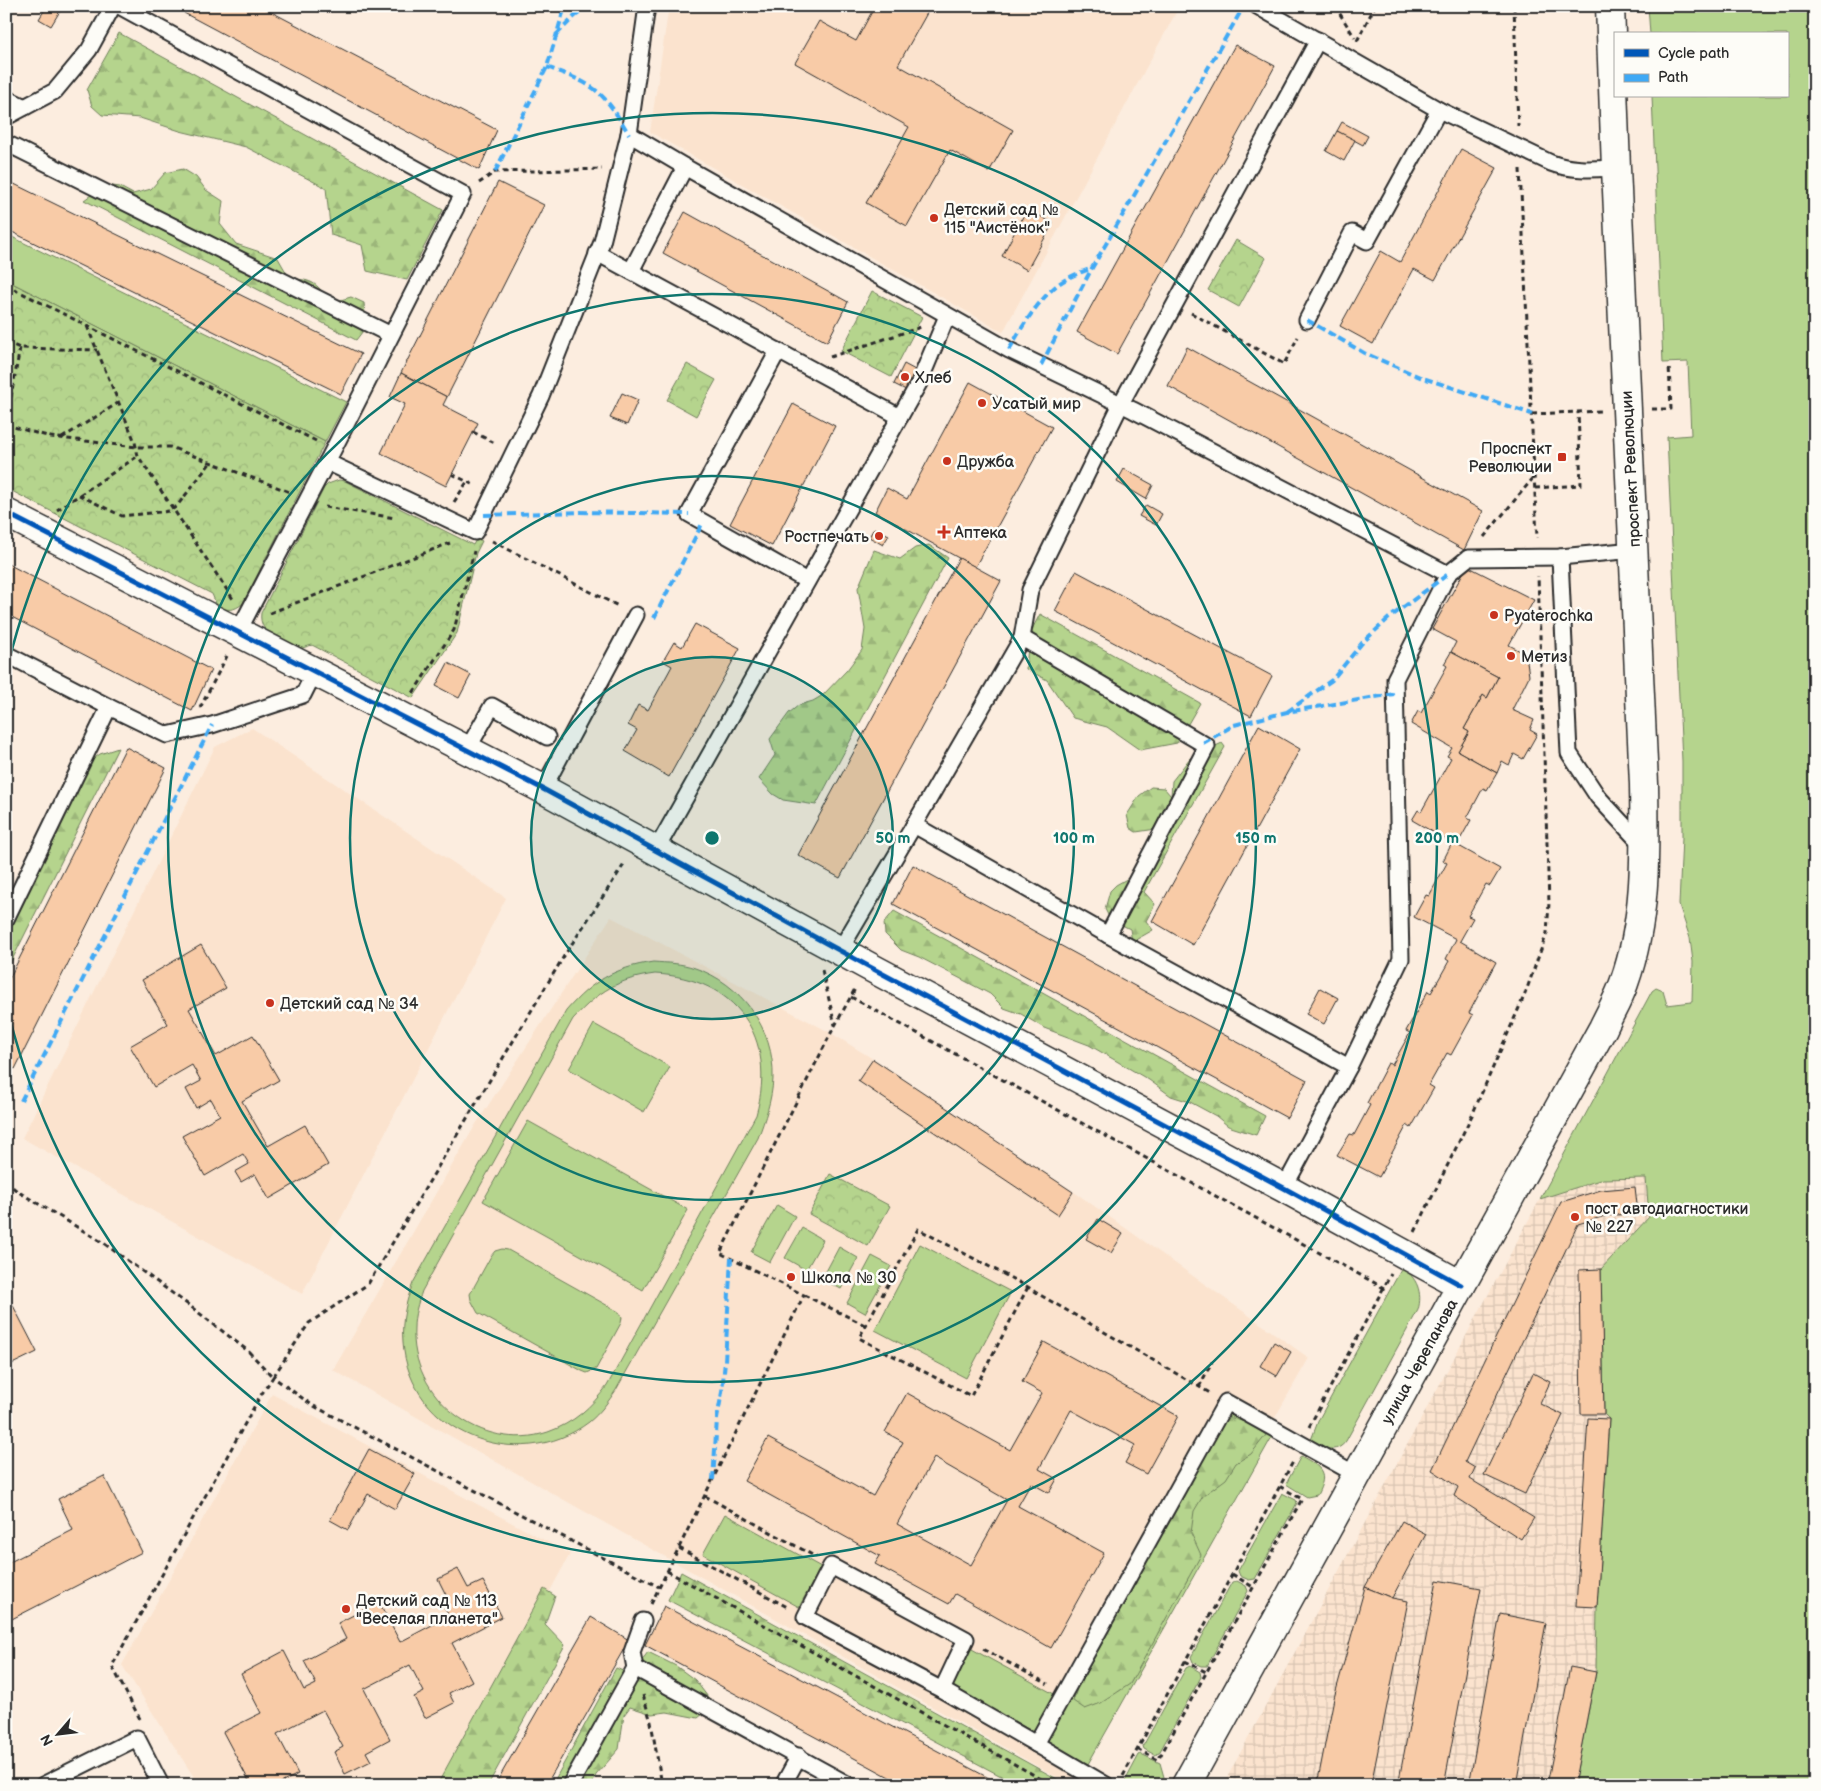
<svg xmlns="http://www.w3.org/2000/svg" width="1821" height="1791" font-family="'Balsamiq Sans',sans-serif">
<defs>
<pattern id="industrial-grid" width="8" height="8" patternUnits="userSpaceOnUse" patternTransform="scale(1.25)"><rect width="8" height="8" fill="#fbe3ce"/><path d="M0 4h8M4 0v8" fill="none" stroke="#d7c3b1"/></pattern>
<pattern id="forest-firs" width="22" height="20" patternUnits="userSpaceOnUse" patternTransform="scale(1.25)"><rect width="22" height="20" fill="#b5d48d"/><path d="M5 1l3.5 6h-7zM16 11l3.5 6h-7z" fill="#9cb67a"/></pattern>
<pattern id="park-crowns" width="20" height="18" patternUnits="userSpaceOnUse" patternTransform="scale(1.25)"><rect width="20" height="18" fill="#b5d48d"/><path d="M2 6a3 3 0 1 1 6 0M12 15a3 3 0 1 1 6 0" fill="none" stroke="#9cb67a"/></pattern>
</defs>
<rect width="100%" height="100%" fill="#fceddf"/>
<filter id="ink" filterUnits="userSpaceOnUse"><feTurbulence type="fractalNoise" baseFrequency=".02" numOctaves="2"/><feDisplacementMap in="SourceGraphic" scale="10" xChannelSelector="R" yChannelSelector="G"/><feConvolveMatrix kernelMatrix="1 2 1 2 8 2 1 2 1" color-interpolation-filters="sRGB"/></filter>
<g filter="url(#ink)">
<!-- built -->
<g fill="#fbe3ce">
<path d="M669,6H1178L1179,7L1003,332L650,132Z"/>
<path d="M252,728L506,898L302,1294L22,1138L215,747Z"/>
<path d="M611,917L831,1033L873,1059L1080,1196L1309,1358L1273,1421L1279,1424L1076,1785H1071L333,1370L476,1124Z"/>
<path d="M272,1394L570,1554L445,1785H199L122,1665Z"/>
</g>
<!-- industrial -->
<path fill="url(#industrial-grid)" d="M1646,1178L1649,1217L1601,1269L1604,1414L1609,1419L1597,1607L1596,1672L1574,1785H1223L1540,1199L1604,1179Z"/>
<!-- green -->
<g fill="#b5d48d" stroke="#70805c" fill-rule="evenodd">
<path d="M1648,6H1810L1815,79V1785H1574L1596,1672L1597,1607L1609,1419L1604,1414L1601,1269L1649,1217L1646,1178L1603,1179L1540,1199L1652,991L1656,988L1663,991L1667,1005L1692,1002L1693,962L1690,938L1679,905L1682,837V761L1667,437L1691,435L1688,362L1663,363L1652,96H1787V34H1650Z"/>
<path d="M6,234L346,402L325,442L6,280Z"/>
<path d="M653,962C667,963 681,963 695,968C741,983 775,1029 773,1079C772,1100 765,1119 758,1138L616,1390C608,1402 600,1413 589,1422C518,1476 409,1433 403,1342C401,1321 406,1302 413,1283L566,1011C592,981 614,968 653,962ZM655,974C736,978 778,1037 756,1115L607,1386C591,1407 574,1423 548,1432C482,1454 410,1397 414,1328C414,1315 418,1303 422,1291L573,1019C599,991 618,979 655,974Z"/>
<path d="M594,1024L670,1067L644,1112L569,1069Z"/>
<path d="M528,1121L688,1210L643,1290L483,1201Z"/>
<path d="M777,1205L795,1216L770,1262L751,1252Z"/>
<path d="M802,1228L823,1240L806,1270L785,1258Z"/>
<path d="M920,1244L1011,1292L966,1378L875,1330Z"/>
<path d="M839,1247L858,1258L841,1289L822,1279Z"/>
<path d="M502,1249L508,1250L619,1312L622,1317L621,1323L596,1369L587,1373L582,1371L478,1313L471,1300L470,1294L491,1256L495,1251Z"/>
<path d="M872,1256L891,1266L865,1313L847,1303Z"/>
<path d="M1402,1268C1417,1277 1423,1293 1418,1310L1346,1441C1336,1455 1322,1448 1311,1440L1319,1419Z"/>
<path d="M1227,1409L1273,1435L1088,1764L1044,1740Z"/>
<path d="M1301,1456C1321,1467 1329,1472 1317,1495L1307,1497L1286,1484Z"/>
<path d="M1282,1493L1296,1500L1297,1503L1255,1579L1249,1580L1240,1576L1238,1571Z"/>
<path d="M725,1514L821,1567L799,1607L703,1554Z"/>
<path d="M1237,1581L1246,1586L1248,1591L1207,1666H1202L1193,1662L1191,1657L1232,1582Z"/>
<path d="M970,1648L1054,1694L1033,1732L949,1687Z"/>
<path d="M1190,1666L1200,1672L1201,1677L1159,1753L1155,1755L1144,1749L1143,1746L1186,1668Z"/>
<path d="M1141,1754L1160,1763L1164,1777L1159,1785H1123L1139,1755Z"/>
</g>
<!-- forest -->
<g fill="url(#forest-firs)" stroke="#70805c">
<path d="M119,33L443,210L407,280L367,271L362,245L331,235L326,188L246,147L180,131L140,118L102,115L92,106L87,90Z"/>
<path d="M183,169L196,177L206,190L223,201L220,224L236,244L278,258L290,279C313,279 318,284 330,303L351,297L364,303L366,327L356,340L84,200L105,185L120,187L133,194L151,189L165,173Z"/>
<path d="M929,545L948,558L816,805L783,800L773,794L759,779L775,755L770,739L789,713L799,705L813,701L823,695L847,670L862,650L865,629L858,588L874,550L900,559L915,548Z"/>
<path d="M1040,614L1200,703L1177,743L1140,750L1107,727L1073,718L1047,680L1026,669L1029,635Z"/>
<path d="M1222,743L1225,747L1144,892L1155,904L1146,921L1153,930L1132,942L1130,929L1110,919L1105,909L1110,891L1116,885L1132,876L1156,829L1136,832L1130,828L1127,815L1139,796L1151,787L1164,788L1171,796L1172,781L1190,758Z"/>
<path d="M118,748L6,972V930L87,764L100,754Z"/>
<path d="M894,911L1265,1116L1256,1135L1228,1126L1216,1116L1190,1102L1171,1096L1149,1080L1089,1045L1044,1028L1021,1014L1004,1008L990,994L919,957L901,950L885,934L884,923Z"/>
<path d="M1227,1416L1250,1424L1266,1435L1251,1454L1236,1463L1226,1479L1203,1496L1194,1511L1191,1533L1201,1555L1130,1684L1101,1703L1085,1709L1073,1701L1077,1689Z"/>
<path d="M681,1572L1068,1785H1018L668,1600Z"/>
<path d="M544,1589L555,1596L545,1624L565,1645L488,1785H437Z"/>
<path d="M648,1652L676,1666L695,1680L714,1705L698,1718L667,1712L652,1714L630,1707L624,1715L619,1749L596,1775L592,1785H552L616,1668L625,1672L639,1664Z"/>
</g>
<!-- park -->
<g fill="url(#park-crowns)" stroke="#70805c">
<path d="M1236,240L1266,258L1239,307L1208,290Z"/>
<path d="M6,280L325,442L243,603C235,611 226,611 217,606L212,594L6,488Z"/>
<path d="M872,291L922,317L891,377L841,351Z"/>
<path d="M687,364L716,380L696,416L667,400Z"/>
<path d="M339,480L345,481L473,545L477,538L482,541L476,553L457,633L413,698L312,645L299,649C283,641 258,635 261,613L324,488L328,484Z"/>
<path d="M830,1174L890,1206L868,1246L809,1214Z"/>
</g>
<!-- building -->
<g fill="#f8cba7" stroke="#2b2b2b" fill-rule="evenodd">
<path d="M47,6H63L51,26L39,19Z"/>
<path d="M187,6H260L497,130L479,170L184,13Z"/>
<path d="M875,6H931L898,65L1013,130L989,172L950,150L907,226L866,203L909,127L795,63L819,21L856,41Z"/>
<path d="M1235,45L1275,66L1117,354L1077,332Z"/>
<path d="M1342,122L1368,136L1363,145L1337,131Z"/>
<path d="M1337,131L1355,140L1344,161L1326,151Z"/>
<path d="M1461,149L1497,168L1435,280L1414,269L1373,344L1340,326L1381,251L1400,262Z"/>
<path d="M6,180L361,354L341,394L6,229Z"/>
<path d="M498,182L544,205L447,397L401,373Z"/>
<path d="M1027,209L1053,223L1027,270L1002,256Z"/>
<path d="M685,212L848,302L827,342L663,253Z"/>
<path d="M1187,347L1483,511L1464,550L1168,386Z"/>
<path d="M904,364L917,371L906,390L894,384Z"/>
<path d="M401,373L447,397L443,405L478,423L446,486L381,453L405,404L390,397Z"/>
<path d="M970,382L1052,427L975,567L875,512L887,488L907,499Z"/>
<path d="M622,393L638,400L627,425L610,418Z"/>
<path d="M793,404L835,426L772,546L730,524Z"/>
<path d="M1124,469L1153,485L1146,499L1117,482Z"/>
<path d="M1146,505L1162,514L1156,525L1139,516Z"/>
<path d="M874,528L889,535L883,545L869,537Z"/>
<path d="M959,558L1001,581L840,878L798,855Z"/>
<path d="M6,563L211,670L192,711L6,614Z"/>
<path d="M1467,566L1534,600L1509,645L1526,654L1529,676L1512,710L1534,720L1530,730L1537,734L1523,759L1514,754L1509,765L1502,761L1497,773L1458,751L1469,732L1464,729L1483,695L1487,698L1498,677L1451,652L1456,642L1432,629Z"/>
<path d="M1076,571L1272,676L1251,716L1055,611Z"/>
<path d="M695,624L740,648L669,777L625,751L637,730L628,725L638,705L648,710L672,666L663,661L674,642L682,647Z"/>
<path d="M1451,652L1498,677L1487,698L1483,695L1464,729L1469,732L1458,751L1497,773L1487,790L1483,788L1467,818L1471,820L1457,845L1500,869L1490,886L1486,884L1468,916L1473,918L1460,941L1496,962L1469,1013L1473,1015L1451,1055L1447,1053L1429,1085L1434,1088L1411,1128L1407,1125L1379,1177L1337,1155L1350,1134L1354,1135L1370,1105L1367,1103L1388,1063L1392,1065L1410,1033L1406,1031L1428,991L1431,993L1449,961L1446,959L1456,939L1414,917L1426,895L1429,896L1447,863L1443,861L1452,843L1412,820L1418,810L1421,812L1451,758L1447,756L1452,748L1411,724L1418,711L1421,713L1447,666L1444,664Z"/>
<path d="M448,663L471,675L459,698L436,686Z"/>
<path d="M1259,725L1300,749L1193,945L1152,921Z"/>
<path d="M126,747L166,768L15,1069L6,1065V985Z"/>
<path d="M913,865L1307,1080L1287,1118L893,904Z"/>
<path d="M201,945L226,988L189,1009L216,1056L253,1035L279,1080L242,1101L268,1146L305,1125L328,1165L269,1199L255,1174L241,1182L235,1172L249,1164L243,1154L205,1176L182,1136L220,1115L211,1099L196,1108L186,1089L201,1081L192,1065L154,1087L130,1046L168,1024L142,980Z"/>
<path d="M1320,988L1338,998L1324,1024L1306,1014Z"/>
<path d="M873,1059L1073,1192L1058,1215L858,1081Z"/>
<path d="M1635,1187L1638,1213L1605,1216L1578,1224L1465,1462L1475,1468L1470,1479L1534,1518L1521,1539L1454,1496L1458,1487L1432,1470L1561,1202L1601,1190Z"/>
<path d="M1098,1219L1123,1234L1111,1253L1086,1239Z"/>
<path d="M1601,1269L1604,1414H1581L1579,1270Z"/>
<path d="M6,1292L37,1352L6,1367Z"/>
<path d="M1044,1342L1178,1416L1146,1474L1125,1463L1135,1445L1071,1410L1039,1469L1057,1479L1049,1493L1031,1483L1018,1506L1104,1553L1051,1648L955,1594L949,1604L875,1564L880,1556L744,1481L768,1438L873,1496L903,1442L885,1432L907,1393L1010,1450L1042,1393L1022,1382ZM934,1458L1007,1500L971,1565L897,1524Z"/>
<path d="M1274,1342L1291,1352L1277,1376L1260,1366Z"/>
<path d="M1533,1373L1550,1382L1540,1404L1563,1415L1525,1494L1484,1475Z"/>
<path d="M1588,1418L1609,1419L1597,1607L1576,1606Z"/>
<path d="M369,1449L415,1474L395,1509L368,1494L348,1530L330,1520Z"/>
<path d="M104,1476L142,1552L6,1622V1564L73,1530L58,1499Z"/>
<path d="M1402,1521L1426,1534L1392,1598L1365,1587Z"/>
<path d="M458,1569L468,1588L483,1581L502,1617L452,1643L472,1681L449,1693L454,1703L425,1718L414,1697L424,1692L410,1665L364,1689L390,1739L366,1752L371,1761L345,1774L334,1752L343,1747L323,1710L277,1734L298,1774L277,1785H242L249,1781L223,1732L261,1713L241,1674L284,1651L304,1690L316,1684L304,1661L346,1639L338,1623L379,1602L400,1642L449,1616L441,1602L448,1599L438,1579Z"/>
<path d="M1437,1580L1481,1588L1444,1785H1398Z"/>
<path d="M1365,1587L1392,1598L1408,1601L1371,1785H1317L1334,1698Z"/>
<path d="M664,1606L1002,1785H904L645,1645Z"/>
<path d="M1500,1614L1546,1623L1516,1785H1469Z"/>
<path d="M591,1617L629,1640L546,1785H495Z"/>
<path d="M1570,1667L1596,1672L1574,1785H1547Z"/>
</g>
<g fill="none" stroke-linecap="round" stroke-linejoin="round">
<defs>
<g id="lane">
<path d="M119,6L463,194L327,462L475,532L541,396L602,242L629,134L647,6"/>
<path d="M1257,6L1439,110L1551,163C1572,171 1594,169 1616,168"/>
<path d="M6,98L25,107"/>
<path d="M6,117L55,91L89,50L113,6"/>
<path d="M629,134L685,167L1009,350L1133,410L1448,574L1468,558L1560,557L1634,550"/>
<path d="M6,143L391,335"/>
<path d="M597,253L900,417"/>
<path d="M631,271L685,167"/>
<path d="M1307,320L1352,233L1367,241L1439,110"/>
<path d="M778,351L689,514L807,581"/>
<path d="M1560,557L1569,753L1598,797L1644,847"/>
<path d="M238,632L327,462"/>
<path d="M1022,638L1207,746L1108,935"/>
<path d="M6,654L109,707"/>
<path d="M467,750L492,706L547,737"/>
<path d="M543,789L636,615"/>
<path d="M914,825L1108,935L1349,1067L1284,1188"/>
<path d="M656,850L919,383L947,316"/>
<path d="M6,919L109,707L167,735L212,725L303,695L315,671"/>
<path d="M840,950L914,825L1022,638L1030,590L1124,398L1318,40"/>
<path d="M1349,1067L1401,959L1395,679L1448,574"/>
<path d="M635,1668L632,1652L643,1621"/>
<path d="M942,1690L966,1639L831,1566L805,1617L942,1690L1036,1744"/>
<path d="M43,1785L137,1738L161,1785"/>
<path d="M570,1785L635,1668L849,1785"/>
<path d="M783,1785L799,1756"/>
<path d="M1106,1785L1036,1744L1226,1402L1357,1475"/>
</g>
<path id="street" d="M6,513L543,789L868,966L1284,1188L1461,1285"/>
<path id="secondary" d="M1186,1785L1603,1028C1610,1013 1619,998 1624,983C1647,919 1645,851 1644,784L1616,168L1610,6"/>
</defs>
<!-- lane casing -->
<use href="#lane" stroke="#2b2b2b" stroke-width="19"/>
<!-- street casing -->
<use href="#street" stroke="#2b2b2b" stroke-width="31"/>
<!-- secondary casing -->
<use href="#secondary" stroke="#2b2b2b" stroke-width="31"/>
<!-- path -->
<g stroke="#2b2b2b" stroke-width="3" stroke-dasharray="5 4" stroke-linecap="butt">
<path d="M1335,6L1355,38"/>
<path d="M1514,6L1518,126"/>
<path d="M1357,41L1375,6"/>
<path d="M1520,169L1537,538"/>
<path d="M479,183L495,172L602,169"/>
<path d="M6,285L316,441"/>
<path d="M1191,313L1284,364L1298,337"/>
<path d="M87,326L135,442L138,456L233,599"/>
<path d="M6,342L20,348L97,350"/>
<path d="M830,357L921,327"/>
<path d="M1652,409H1671L1669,365"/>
<path d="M1532,414L1601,411"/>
<path d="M6,424L20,348"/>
<path d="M6,425L51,437L136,447H170L290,492"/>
<path d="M473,432L497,444"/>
<path d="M62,438L118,403"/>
<path d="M452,474L476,486"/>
<path d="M1535,488L1581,485L1578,412"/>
<path d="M79,495L122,516L170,511L177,506L211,462"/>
<path d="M454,502L467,482"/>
<path d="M325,507L396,518"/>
<path d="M57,510L138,456"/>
<path d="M1484,537L1534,477"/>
<path d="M492,541L620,607"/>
<path d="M270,613L450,543"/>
<path d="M413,693L454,630L474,551"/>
<path d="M200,708L227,656"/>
<path d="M822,970L835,1025"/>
<path d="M851,997L1384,1288"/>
<path d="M6,1181L17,1191L102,1242L190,1306L248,1351L273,1377L309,1323L368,1284L564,956L625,863"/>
<path d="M1415,1232L1473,1113L1525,994L1547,933L1549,903L1538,576"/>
<path d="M1028,1287L971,1396L859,1338L918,1229L1028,1287L1035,1292L1210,1393"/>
<path d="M804,1295L867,1326"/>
<path d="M1199,1387L1212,1362"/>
<path d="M1309,1427L1391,1274"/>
<path d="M705,1496L816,1557"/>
<path d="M679,1548L789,1608"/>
<path d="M667,1571L1052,1785"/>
<path d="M1232,1574L1253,1587"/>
<path d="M651,1604L804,1295L720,1253L831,1033L856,987"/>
<path d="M983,1649L1048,1684"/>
<path d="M1185,1661L1206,1672"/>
<path d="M643,1695L651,1722L662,1785"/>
<path d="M140,1719L112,1666L259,1398L273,1377L312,1405L659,1587"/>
<path d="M1137,1749L1158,1760L1302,1499L1279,1486"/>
<path d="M1123,1776L1294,1460"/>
</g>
<!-- lane -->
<use href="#lane" stroke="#fdfcf7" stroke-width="15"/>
<!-- street -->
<use href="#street" stroke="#fdfcf7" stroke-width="28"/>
<!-- secondary -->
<use href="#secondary" stroke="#fdfcf7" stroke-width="28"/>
<!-- quiet -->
<g stroke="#3fa9f5" stroke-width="4" stroke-dasharray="8 4" stroke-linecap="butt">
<path d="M556,35L575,16L589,6"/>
<path d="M547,67C564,74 585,80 599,93C612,105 620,120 629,134"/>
<path d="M495,172L547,67L565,6"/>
<path d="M1307,320L1364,353L1420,377L1532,414"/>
<path d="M1009,350C1021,328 1037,302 1056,286C1067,277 1079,273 1092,268"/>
<path d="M1041,365L1092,268L1244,6"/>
<path d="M484,515L580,512L689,514"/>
<path d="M654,618L703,522"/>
<path d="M1287,712L1332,680L1362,643L1389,618L1448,574"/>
<path d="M1203,743L1234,725L1287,712L1394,694"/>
<path d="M21,1101L212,725"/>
<path d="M713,1480L717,1419L722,1392L725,1361L731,1258"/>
</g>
<defs>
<path id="cycleway" d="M6,513L543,789L868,966L1284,1188L1461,1285"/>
</defs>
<!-- cycleway casing -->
<use href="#cycleway" stroke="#fdfcf7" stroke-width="8"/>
<!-- cycleway -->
<use href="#cycleway" stroke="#0057b8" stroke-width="5"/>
</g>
</g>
<!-- distance rings -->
<circle cx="712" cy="838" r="181" fill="#0f766e" fill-opacity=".12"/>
<g fill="none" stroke="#0f766e" stroke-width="2.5">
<circle cx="712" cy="838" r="181"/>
<circle cx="712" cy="838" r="362"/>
<circle cx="712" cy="838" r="544"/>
<path d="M7 669A725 725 0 1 1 7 1007"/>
</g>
<!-- markers -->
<g fill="#c8321e" stroke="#fdfcf7" stroke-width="2">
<circle cx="934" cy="218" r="5"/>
<circle cx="905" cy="377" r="5"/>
<circle cx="982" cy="403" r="5"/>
<rect x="1557" y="452" width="10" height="10" rx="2.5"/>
<circle cx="947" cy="461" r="5"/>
<path d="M941.5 524.5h5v5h5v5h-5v5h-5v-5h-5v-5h5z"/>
<circle cx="879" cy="536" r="5"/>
<circle cx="1494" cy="615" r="5"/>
<circle cx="1511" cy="656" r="5"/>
<circle cx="270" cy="1003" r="5"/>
<circle cx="1575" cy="1217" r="5"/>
<circle cx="791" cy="1277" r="5"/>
<circle cx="346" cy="1609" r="5"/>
</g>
<g text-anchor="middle" stroke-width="5" stroke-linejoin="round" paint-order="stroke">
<!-- poi labels -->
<g font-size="16" fill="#2b2b2b" stroke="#fdfcf7" text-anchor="start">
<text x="944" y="215">Детский сад №<tspan x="944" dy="18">115 "Аистёнок"</tspan></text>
<text x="915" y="383">Хлеб</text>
<text x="992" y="409">Усатый мир</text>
<text x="1552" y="454" text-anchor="end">Проспект<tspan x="1552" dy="18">Революции</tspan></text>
<text x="957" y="467">Дружба</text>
<text x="954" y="538">Аптека</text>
<text x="869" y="542" text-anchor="end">Ростпечать</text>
<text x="1504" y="621">Pyaterochka</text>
<text x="1521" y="662">Метиз</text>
<text x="280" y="1009">Детский сад № 34</text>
<text x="1585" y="1214">пост автодиагностики<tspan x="1585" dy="18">№ 227</tspan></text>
<text x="801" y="1283">Школа № 30</text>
<text x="356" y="1606">Детский сад № 113<tspan x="356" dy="18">"Веселая планета"</tspan></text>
</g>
<!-- street labels -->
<g font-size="16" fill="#2b2b2b" stroke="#fdfcf7">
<text transform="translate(1630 469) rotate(-93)" y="6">проспект Революции</text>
<text transform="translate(1419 1361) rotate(-61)" y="6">улица Черепанова</text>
</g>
</g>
<circle cx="712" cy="838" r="8" fill="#0f766e" stroke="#fdfcf7" stroke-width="2.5"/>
<g font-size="15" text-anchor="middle" font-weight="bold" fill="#0f766e" stroke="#fdfcf7" stroke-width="5" stroke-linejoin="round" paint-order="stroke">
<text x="893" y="843">50 m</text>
<text x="1074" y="843">100 m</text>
<text x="1256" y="843">150 m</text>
<text x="1437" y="843">200 m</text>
</g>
<!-- margin -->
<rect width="1821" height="1791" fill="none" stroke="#fdfcf7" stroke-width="25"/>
<rect x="12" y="12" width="1796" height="1766" fill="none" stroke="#2b2b2b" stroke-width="2" filter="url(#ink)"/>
<!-- legend -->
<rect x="1614" y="32" width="175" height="65" fill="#fdfcf7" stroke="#a9a8a5"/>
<rect x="1624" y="49" width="25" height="8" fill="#0057b8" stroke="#a9a8a5"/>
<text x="1658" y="58" font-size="15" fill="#2b2b2b">Cycle path</text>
<rect x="1624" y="74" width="25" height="8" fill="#3fa9f5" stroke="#a9a8a5"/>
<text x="1658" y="82" font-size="15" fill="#2b2b2b">Path</text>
<!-- north arrow -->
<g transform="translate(58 1734) rotate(242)" stroke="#fdfcf7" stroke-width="4" paint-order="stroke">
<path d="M0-4L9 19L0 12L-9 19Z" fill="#2b2b2b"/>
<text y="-8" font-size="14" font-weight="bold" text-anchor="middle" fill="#2b2b2b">N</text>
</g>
</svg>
